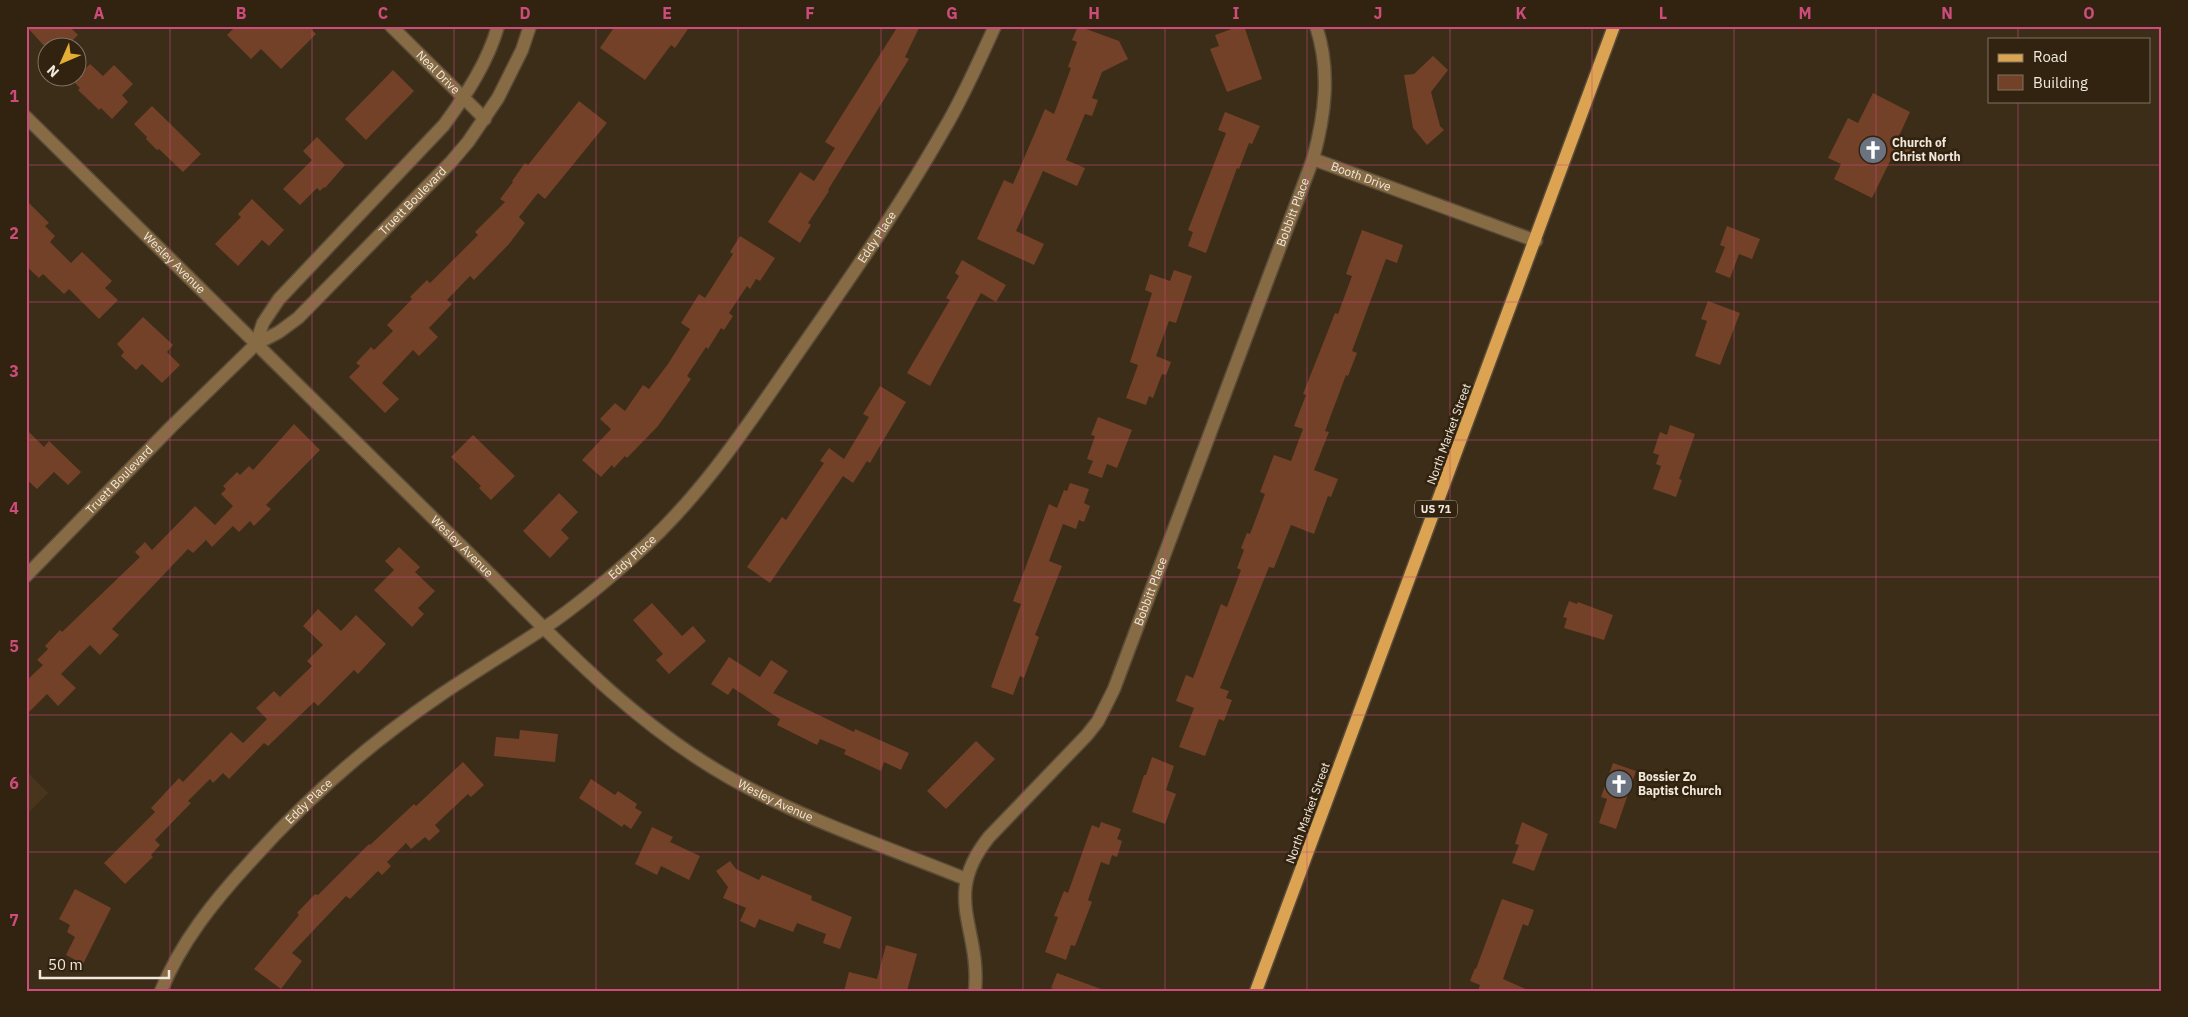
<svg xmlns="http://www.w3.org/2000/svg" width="2188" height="1017" font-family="'IBM Plex Sans',sans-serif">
<rect width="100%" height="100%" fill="#3c2d19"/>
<!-- built -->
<path fill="#49351c" d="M26,771L48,793L26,815Z"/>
<!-- building -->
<g fill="#734028">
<path d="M26,26H69L78,35L65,48H46Z"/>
<path d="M236,26H308L316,34L281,69L261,49L251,59L227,35Z"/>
<path d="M615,26H690L675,48L671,45L645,80L600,48Z"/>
<path d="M898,26H920L905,57L909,59L828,190L829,191L808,223L811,225L800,243L768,222L800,172L814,181L835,148L825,142Z"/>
<path d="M1078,26L1119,41L1128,59L1102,72L1092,98L1098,100L1092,116L1085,114L1066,160L1085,168L1077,186L1043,171L1016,231L1044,244L1034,265L977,239L1004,180L1013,184L1045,109L1054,114L1071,68L1068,67L1077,42L1072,40Z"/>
<path d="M1240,26H1244L1262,79L1227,92L1210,49L1219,46L1215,35Z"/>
<path d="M1433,56L1448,70L1431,92L1440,126L1444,130L1427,145L1413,128L1404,75L1414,74Z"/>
<path d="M90,64L103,76L114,65L133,84L122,95L128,102L112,119L101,108L99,110L78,90L80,88L73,81Z"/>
<path d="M393,70L414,91L366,140L345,119Z"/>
<path d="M1873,93L1910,112L1899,136L1916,145L1908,162L1893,155L1872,198L1834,179L1841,164L1828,158L1848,118L1858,123Z"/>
<path d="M579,101L607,123L545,199L538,193L519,217L525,223L509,244L474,280L470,276L447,300L452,304L429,328L438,337L419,356L413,350L382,383L399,399L385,413L349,377L360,366L356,363L371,347L374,350L393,331L387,325L412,299L410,297L427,280L430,283L478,235L475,232L505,202L500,199L513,182L512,181L525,163L528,165Z"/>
<path d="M152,106L201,154L183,172L159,149L157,150L146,139L147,137L134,124Z"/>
<path d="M1225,112L1260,126L1252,144L1249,143L1239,169L1237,168L1206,253L1188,246L1193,232L1188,230L1226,133L1218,130Z"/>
<path d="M317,137L345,165L325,188L324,187L320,191L317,188L300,205L283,189L312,160L303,151Z"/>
<path d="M252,199L284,230L269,246L262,240L238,266L215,244L241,217L238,214Z"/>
<path d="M26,200L49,223L45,226L55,236L50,242L71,263L82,252L112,281L105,288L118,300L99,319L69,289L64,294L43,274L39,278L26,266Z"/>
<path d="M1727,226L1760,239L1752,259L1739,254L1730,278L1715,272L1725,247L1720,245Z"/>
<path d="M1362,230L1403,245L1397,263L1386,259L1352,351L1357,353L1348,376L1346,375L1325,431L1329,432L1314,470L1338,479L1331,497L1328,496L1314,534L1291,525L1274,568L1269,567L1220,688L1229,691L1226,698L1232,700L1224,721L1219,719L1205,756L1179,747L1194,708L1176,701L1186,675L1193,678L1221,604L1227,607L1241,570L1237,568L1244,550L1241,548L1247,533L1250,534L1265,494L1260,492L1274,455L1291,461L1303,429L1294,426L1306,395L1303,394L1335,313L1338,314L1352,276L1346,274Z"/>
<path d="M740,236L775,258L760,281L756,279L750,289L747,286L729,313L733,316L724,330L721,328L708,349L706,347L687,376L691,379L658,426L627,458L625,456L614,468L612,465L601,477L582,460L611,429L600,419L615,403L625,411L643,385L649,389L668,364L690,329L681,323L699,294L705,298L733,254L730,252Z"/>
<path d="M962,260L1006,285L996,302L981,293L930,386L907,373L950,300L946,298L959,276L955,273Z"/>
<path d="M1174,270L1192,276L1176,323L1169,321L1156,356L1171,362L1166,375L1162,374L1153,398L1149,396L1146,405L1126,398L1138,365L1130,362L1152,293L1145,290L1150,274L1170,281Z"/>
<path d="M1708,301L1740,313L1720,365L1695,356L1707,321L1701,319Z"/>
<path d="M143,317L173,345L167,352L180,365L162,383L142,364L136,370L121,356L124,352L117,344Z"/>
<path d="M880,386L906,402L870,463L867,461L853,483L843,476L770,583L747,567L782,517L786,520L824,463L820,461L829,448L844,459L869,417L863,414Z"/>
<path d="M1098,417L1132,430L1117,468L1107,464L1102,478L1088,473L1093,461L1087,459L1095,436L1091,435Z"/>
<path d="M294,424L320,450L266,505L271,509L254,526L250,521L239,532L233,526L212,547L206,540L193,553L188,549L112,629L119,635L100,655L90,645L61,674L76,688L58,706L47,694L26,715V681L43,665L37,660L48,649L45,646L60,630L62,632L140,557L135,552L145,542L152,550L195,506L215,525L233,506L221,494L226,489L223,486L237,472L240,475L249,466L253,470Z"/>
<path d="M1670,425L1695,434L1679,479L1682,480L1676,497L1653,489L1661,466L1656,464L1659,455L1653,453L1660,432L1667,435Z"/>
<path d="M26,429L44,447L49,441L81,472L68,485L54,472L37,489L26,479Z"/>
<path d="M473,435L515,476L491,500L479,488L481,486L451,457Z"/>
<path d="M1070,483L1089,489L1084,503L1090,506L1084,522L1079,520L1076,529L1063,524L1049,561L1062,566L1035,635L1039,637L1024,678L1020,676L1013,695L991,687L1021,604L1013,601L1049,504L1057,508L1064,490L1067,491Z"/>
<path d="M559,493L578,512L561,530L569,538L550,558L523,531Z"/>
<path d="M399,547L420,567L415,572L435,591L418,608L424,614L412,627L374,590L394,570L385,561Z"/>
<path d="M1569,601L1577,604L1578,602L1613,615L1604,640L1564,628L1567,618L1563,617Z"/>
<path d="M652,603L682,636L693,626L706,641L669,674L656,660L663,654L633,620Z"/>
<path d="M318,609L341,631L356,615L386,644L358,674L354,670L318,706L314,702L268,746L264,743L229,779L223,773L213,783L210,779L188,801L191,803L155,840L160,845L151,855L153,857L125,884L104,863L155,812L151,808L179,778L183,782L231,732L243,743L267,719L256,708L274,691L280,697L312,666L307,661L323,645L303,626Z"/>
<path d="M729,657L760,677L771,660L788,671L773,693L854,732L855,729L909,753L901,770L884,762L881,771L844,754L846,750L820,739L817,745L777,725L780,719L733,688L728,695L711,684Z"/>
<path d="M520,730L558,734L555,762L494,756L496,737L519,739Z"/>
<path d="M976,741L995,759L946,809L927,791Z"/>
<path d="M1152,757L1174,766L1166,790L1176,794L1165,824L1132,812L1144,775H1146Z"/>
<path d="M463,762L484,785L471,797L468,794L435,825L440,831L429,841L425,837L411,849L406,843L387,862L391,866L382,875L378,871L350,899L346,896L292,953L302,961L281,989L254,969L299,915L297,913L315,894L318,895L369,844L370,845L414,804L416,806Z"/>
<path d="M1613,763L1636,771L1616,829L1599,823L1607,799L1601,797Z"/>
<path d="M591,779L615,795L618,791L637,804L635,808L642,812L631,829L624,824L622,827L579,798Z"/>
<path d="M1101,822L1121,829L1117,839L1122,841L1117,857L1112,855L1109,865L1101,862L1088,900L1092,902L1075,946L1071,945L1066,960L1045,952L1058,917L1054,916L1064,891L1068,893L1092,825L1099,828Z"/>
<path d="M1522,822L1548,834L1534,871L1512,863L1519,845L1515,844Z"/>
<path d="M652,827L673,837L670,842L700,856L689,880L661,866L657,875L635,864Z"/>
<path d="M730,861L736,869L759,880L762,875L812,896L811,900L852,917L840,949L823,943L826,934L797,923L793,932L759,919L755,928L740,921L746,908L723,898L728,887L716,871Z"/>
<path d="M75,889L111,908L83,964L66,955L75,937L67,932L70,925L59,919Z"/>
<path d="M1502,899L1534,910L1528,926L1523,924L1503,979L1530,991H1478L1480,985L1470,981L1475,968L1476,969Z"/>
<path d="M886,945L917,954L907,991H844L849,972L877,979Z"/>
<path d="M1057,973L1101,989V991H1059L1051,988Z"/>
</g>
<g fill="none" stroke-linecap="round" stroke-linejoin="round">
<defs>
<g id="minor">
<path id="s1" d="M391,26L485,119"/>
<path id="s2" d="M26,117L497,581C569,654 640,727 730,778C805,820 887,847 966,879"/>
<path id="s3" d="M1313,159L1536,241"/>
<path d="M256,344L263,323L279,299L444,125C466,95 488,62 498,26"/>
<path id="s4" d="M26,576L171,427L256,344L279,332L298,318L451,162L468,142L498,98L522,50L530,26"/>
<path id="s5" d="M161,991C181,942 214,901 249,863C305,800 370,743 439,696C470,675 501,656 532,636C568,613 602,585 634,556C700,498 748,425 797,354C848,281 899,208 943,131C963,98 979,61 995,26"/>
<path id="s6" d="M975,991C981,927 941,897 989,837L1087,735L1098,721L1114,689L1313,159C1325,115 1331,71 1316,26"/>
</g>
<path id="primary" d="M1256,991L1614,26"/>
</defs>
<!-- minor casing -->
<use href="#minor" stroke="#594b38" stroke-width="15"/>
<!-- primary casing -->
<use href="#primary" stroke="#594b38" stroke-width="15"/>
<!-- minor -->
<use href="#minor" stroke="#866b45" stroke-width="12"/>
<!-- primary -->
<use href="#primary" stroke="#dca452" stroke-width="12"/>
</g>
<!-- grid -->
<path fill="none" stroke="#ce4c7b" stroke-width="1" stroke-opacity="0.55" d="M170,26V991M312,26V991M454,26V991M596,26V991M738,26V991M881,26V991M1023,26V991M1165,26V991M1307,26V991M1450,26V991M1592,26V991M1734,26V991M1876,26V991M2018,26V39M2018,101V991M26,165H2162M26,302H2162M26,440H2162M26,577H2162M26,715H2162M26,852H2162"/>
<!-- icons -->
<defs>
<symbol id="church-disc" viewBox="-11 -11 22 22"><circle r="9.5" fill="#6b7280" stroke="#31230f"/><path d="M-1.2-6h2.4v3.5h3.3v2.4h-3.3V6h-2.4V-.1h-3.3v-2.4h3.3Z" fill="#fff"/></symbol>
</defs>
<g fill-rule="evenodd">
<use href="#church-disc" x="1857" y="134" width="32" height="32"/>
<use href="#church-disc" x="1603" y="768" width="32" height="32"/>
</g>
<g text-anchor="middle" stroke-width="5" stroke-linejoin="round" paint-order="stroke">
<!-- shield labels -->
<rect fill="#31230f" stroke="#b7ad9e" stroke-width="1" x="1415" y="500.5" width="42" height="17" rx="4"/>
<g font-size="11" font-weight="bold" fill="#f1e8dc">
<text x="1436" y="513">US 71</text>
</g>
<!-- street labels -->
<g font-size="12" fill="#f1e8dc" stroke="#31230f">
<text dy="4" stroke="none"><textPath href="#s1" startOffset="66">Neal Drive</textPath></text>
<text dy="4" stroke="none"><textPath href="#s3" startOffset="51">Booth Drive</textPath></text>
<text dy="4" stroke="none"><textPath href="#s4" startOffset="540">Truett Boulevard</textPath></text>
<text dy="4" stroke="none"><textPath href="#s6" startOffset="865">Bobbitt Place</textPath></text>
<text dy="4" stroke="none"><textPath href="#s5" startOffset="1052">Eddy Place</textPath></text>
<text dy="4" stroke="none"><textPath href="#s2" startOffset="208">Wesley Avenue</textPath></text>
<text transform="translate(1449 434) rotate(-70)" y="4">North Market Street</text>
<text dy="4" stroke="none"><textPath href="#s4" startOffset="134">Truett Boulevard</textPath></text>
<text dy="4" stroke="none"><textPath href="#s2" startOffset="612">Wesley Avenue</textPath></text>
<text dy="4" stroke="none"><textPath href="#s5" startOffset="648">Eddy Place</textPath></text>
<text dy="4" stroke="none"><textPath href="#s6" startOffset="460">Bobbitt Place</textPath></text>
<text dy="4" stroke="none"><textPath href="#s2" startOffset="1018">Wesley Avenue</textPath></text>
<text dy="4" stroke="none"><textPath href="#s5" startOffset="242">Eddy Place</textPath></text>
<text transform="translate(1308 813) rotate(-70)" y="4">North Market Street</text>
</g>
<!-- poi labels -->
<g font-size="12" font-weight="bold" fill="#f1e8dc" stroke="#31230f" text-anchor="start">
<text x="1892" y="147">Church of<tspan x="1892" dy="14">Christ North</tspan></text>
<text x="1638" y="781">Bossier Zo<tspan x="1638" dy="14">Baptist Church</tspan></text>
</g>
</g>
<!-- border -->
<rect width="2188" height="1017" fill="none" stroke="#31230f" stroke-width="55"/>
<!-- legend -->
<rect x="1988" y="38" width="162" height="65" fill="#31230f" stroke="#7e7261"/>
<rect x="1998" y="54" width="25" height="8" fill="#dca452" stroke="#7e7261"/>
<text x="2033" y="62" font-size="15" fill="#f1e8dc">Road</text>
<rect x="1998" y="75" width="25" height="15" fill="#734028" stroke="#7e7261"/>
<text x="2033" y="88" font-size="15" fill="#f1e8dc">Building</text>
<!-- north arrow -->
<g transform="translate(62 62) rotate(225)"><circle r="24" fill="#31230f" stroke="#7e7261"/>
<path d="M0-4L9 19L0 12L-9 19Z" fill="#e4ae35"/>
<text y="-8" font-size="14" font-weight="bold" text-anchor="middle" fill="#f1e8dc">N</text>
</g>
<!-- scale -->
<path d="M40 970v8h129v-8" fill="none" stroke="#f1e8dc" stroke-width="2.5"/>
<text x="48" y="970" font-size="15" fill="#f1e8dc" stroke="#31230f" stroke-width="4" paint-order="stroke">50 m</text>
<rect x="28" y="28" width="2132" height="962" fill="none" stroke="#ce4c7b" stroke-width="2"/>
<g font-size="16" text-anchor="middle" font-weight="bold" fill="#ce4c7b">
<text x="99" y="19">A</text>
<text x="241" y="19">B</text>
<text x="383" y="19">C</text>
<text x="525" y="19">D</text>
<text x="667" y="19">E</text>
<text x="810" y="19">F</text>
<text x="952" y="19">G</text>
<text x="1094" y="19">H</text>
<text x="1236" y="19">I</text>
<text x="1378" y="19">J</text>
<text x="1521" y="19">K</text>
<text x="1663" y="19">L</text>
<text x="1805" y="19">M</text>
<text x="1947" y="19">N</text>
<text x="2089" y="19">O</text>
<text x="14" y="102">1</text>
<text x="14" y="239">2</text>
<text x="14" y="377">3</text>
<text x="14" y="514">4</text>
<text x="14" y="652">5</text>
<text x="14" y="789">6</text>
<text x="14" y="926">7</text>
</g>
</svg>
